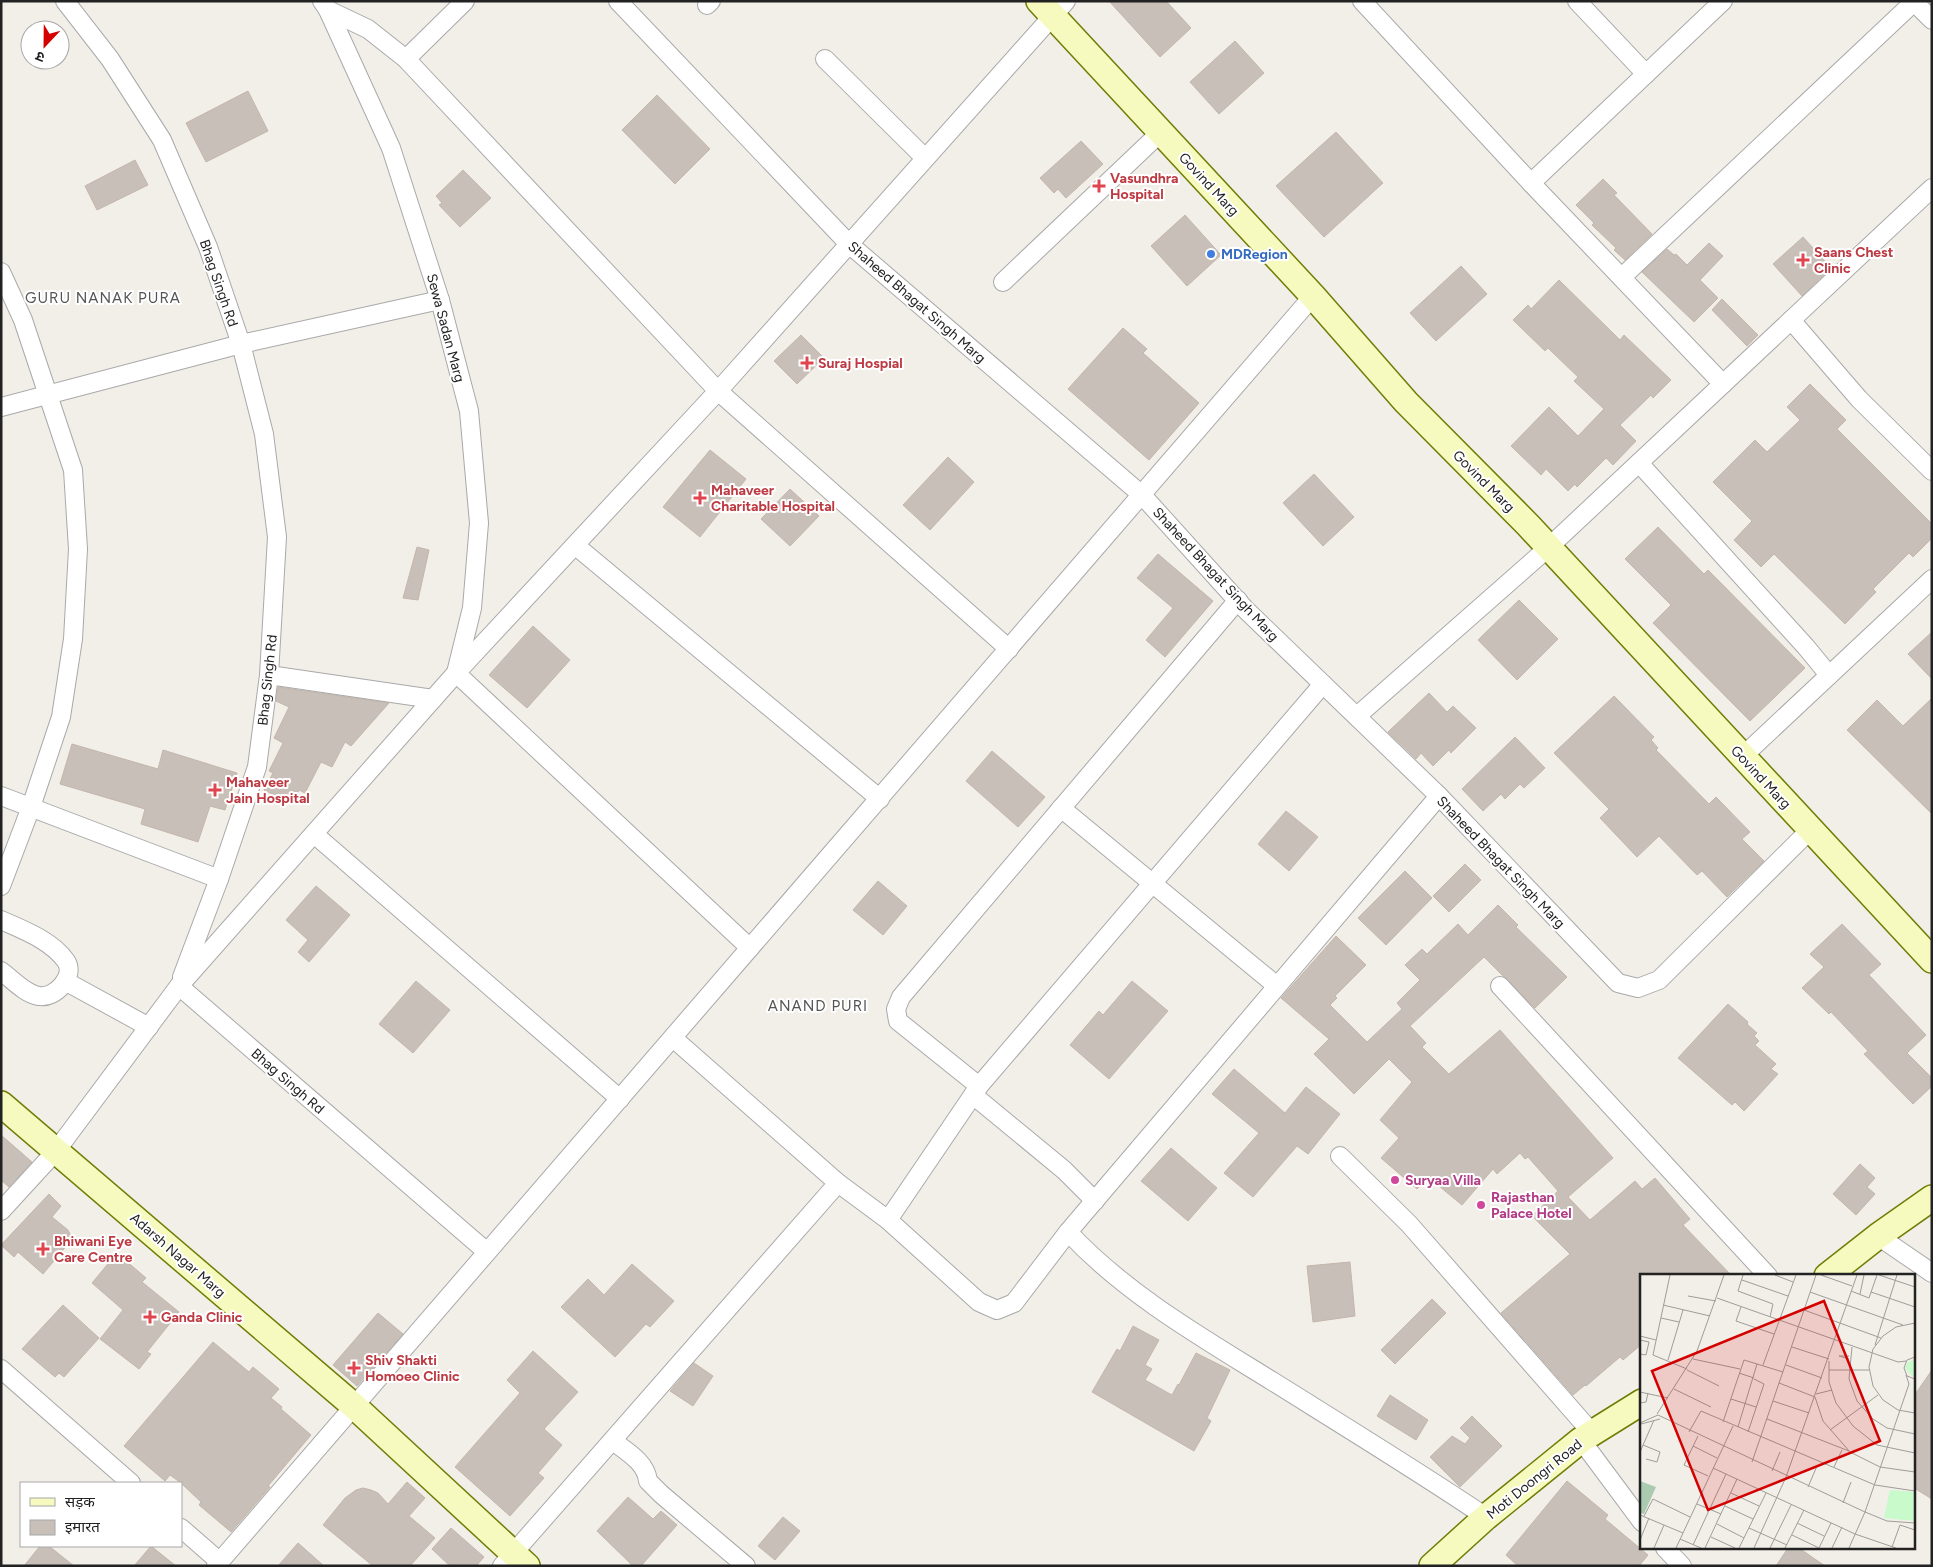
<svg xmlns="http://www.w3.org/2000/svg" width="1933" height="1567" font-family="Figtree,'Noto Sans Devanagari',sans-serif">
<rect width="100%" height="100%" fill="#f2efe9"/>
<!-- building -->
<g fill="#c7bfb8" stroke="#c4b6ab">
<path d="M1109,1H1166L1191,28L1160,57Z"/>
<path d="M1235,41L1264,73L1219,114L1190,82Z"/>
<path d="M248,91L268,131L206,162L186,123Z"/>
<path d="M657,95L710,149L675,184L622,130Z"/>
<path d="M1336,132L1383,183L1324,237L1276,186Z"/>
<path d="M1081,141L1103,164L1066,198L1058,189L1054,193L1040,178Z"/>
<path d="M135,160L148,185L97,210L85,186Z"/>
<path d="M463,170L491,198L460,227L439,205L442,203L436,196Z"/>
<path d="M1603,179L1617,193L1614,195L1652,234L1625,260L1614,250L1616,248L1592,225L1594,223L1576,205Z"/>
<path d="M1185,215L1221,255L1187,286L1151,246Z"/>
<path d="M1803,237L1831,268L1802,296L1773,264Z"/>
<path d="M1709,243L1723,256L1700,280L1718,298L1694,322L1642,272L1667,249L1674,255L1676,254L1687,265Z"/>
<path d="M1461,266L1487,294L1436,341L1410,313Z"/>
<path d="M1559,280L1620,340L1624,335L1671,380L1653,398L1651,395L1620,425L1636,441L1613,465L1606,458L1577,487L1575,484L1568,491L1546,469L1541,475L1511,446L1549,407L1578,436L1604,409L1574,381L1578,377L1548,348L1545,351L1513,320L1528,305L1531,309Z"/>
<path d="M1722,299L1758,335L1747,346L1712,310Z"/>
<path d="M1123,328L1147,349L1143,353L1199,403L1149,460L1068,389Z"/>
<path d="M801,335L824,358L797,384L774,361Z"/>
<path d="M1810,384L1846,420L1837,429L1932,524V538L1913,557L1909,553L1873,589L1876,592L1845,624L1774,554L1761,567L1734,540L1752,521L1713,482L1755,440L1767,452L1800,420L1787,407Z"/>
<path d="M710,450L746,479L700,537L663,507Z"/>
<path d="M948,457L974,482L930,530L903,505Z"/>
<path d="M1314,474L1354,517L1323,546L1283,503Z"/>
<path d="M790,489L819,516L790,546L761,519Z"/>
<path d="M1658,527L1704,574L1708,570L1805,668L1750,721L1653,623L1671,605L1625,559Z"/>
<path d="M417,547L429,550L418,600L403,598Z"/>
<path d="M1158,554L1213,601L1165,657L1146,640L1173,608L1137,578Z"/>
<path d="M1519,600L1558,639L1517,680L1478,640Z"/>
<path d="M533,626L570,660L527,708L489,675Z"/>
<path d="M1932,632V679L1908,654Z"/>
<path d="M278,687L389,703L351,746L345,742L332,767L321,762L305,793L299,790L292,804L264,790L273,773L269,771L283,743L274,738L289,707L276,701Z"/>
<path d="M1429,693L1447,712L1453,706L1476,728L1451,753L1449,750L1433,766L1421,753L1416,759L1388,732Z"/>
<path d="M1614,696L1654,737L1651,740L1658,748L1656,750L1709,804L1716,797L1750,832L1742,839L1764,861L1727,897L1702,871L1697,875L1659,836L1637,857L1600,818L1609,809L1554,753Z"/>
<path d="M1932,698V814L1847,730L1877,700L1903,726Z"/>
<path d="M1515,737L1545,768L1524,788L1520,784L1505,799L1501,794L1483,811L1462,789Z"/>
<path d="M72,744L158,769L163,750L237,773L225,810L210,806L198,842L141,824L145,809L60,784Z"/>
<path d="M992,751L1045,797L1018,827L966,781Z"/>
<path d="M1286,811L1318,837L1289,871L1258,844Z"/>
<path d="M1465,864L1481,880L1449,912L1433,896Z"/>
<path d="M1405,871L1432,898L1386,945L1358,918Z"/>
<path d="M878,881L907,906L883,935L853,910Z"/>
<path d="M316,886L350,915L309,962L298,952L308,940L286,920Z"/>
<path d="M1498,905L1518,925L1516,927L1567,977L1535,1008L1484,957L1410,1026L1426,1043L1422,1047L1449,1074L1500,1030L1613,1158L1568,1197L1590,1220L1635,1181L1642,1189L1655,1178L1690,1219L1683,1225L1732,1276H1642V1344L1623,1360L1620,1357L1586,1386L1585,1385L1573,1395L1501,1313L1570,1254L1532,1216L1558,1191L1528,1157L1525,1159L1520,1153L1497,1174L1493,1169L1462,1205L1428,1177L1417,1189L1381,1158L1399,1138L1380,1120L1412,1082L1389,1059L1354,1094L1314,1054L1329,1039L1281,998L1336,936L1366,965L1335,996L1337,998L1330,1005L1367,1042L1402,1009L1397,1003L1420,980L1405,965L1422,949L1427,954L1458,924L1468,935Z"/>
<path d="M1842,924L1881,964L1869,975L1926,1035L1907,1053L1932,1078V1086L1913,1104L1864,1054L1868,1051L1831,1012L1829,1014L1802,988L1824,967L1810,954Z"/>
<path d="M416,981L450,1010L413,1053L379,1024Z"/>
<path d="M1132,981L1168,1011L1109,1079L1070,1045L1099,1011L1103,1015Z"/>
<path d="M1728,1004L1748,1022L1747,1024L1757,1033L1754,1036L1759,1041L1755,1045L1776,1064L1771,1069L1778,1074L1744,1111L1735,1102L1732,1105L1678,1058Z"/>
<path d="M1234,1069L1285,1113L1306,1087L1340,1114L1308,1154L1297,1146L1253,1197L1224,1173L1259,1133L1212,1094Z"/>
<path d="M1,1135L32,1162L9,1187L1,1180Z"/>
<path d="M1171,1148L1217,1188L1188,1221L1141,1181Z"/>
<path d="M1860,1164L1875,1178L1867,1187L1875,1194L1856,1215L1833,1194Z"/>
<path d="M49,1194L61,1206L52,1217L68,1230L71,1236L68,1244L43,1274L18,1252L14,1257L1,1245Z"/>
<path d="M117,1253L146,1278L142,1282L179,1312L147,1352L151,1354L139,1369L100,1339L123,1310L92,1283Z"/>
<path d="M1350,1262L1355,1316L1313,1322L1307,1266Z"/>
<path d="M632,1264L674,1301L650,1327L646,1324L615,1357L561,1307L588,1279L604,1295Z"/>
<path d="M1432,1299L1446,1313L1395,1364L1381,1350Z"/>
<path d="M63,1305L99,1338L64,1377L59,1373L55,1377L22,1349Z"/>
<path d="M378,1313L403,1334L357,1386L333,1365Z"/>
<path d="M1133,1326L1159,1340L1145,1365L1152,1369L1145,1380L1172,1395L1178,1384L1179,1385L1196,1353L1230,1370L1207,1418L1211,1421L1194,1451L1092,1392L1117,1349L1120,1351Z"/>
<path d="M213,1342L249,1372L253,1367L279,1389L271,1398L282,1407L281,1409L311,1435L268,1486L270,1487L231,1532L199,1505L201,1502L181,1483L170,1475L165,1481L124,1446Z"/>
<path d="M533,1351L578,1392L544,1429L562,1445L538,1473L544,1478L510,1516L455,1467L520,1393L507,1380Z"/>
<path d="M694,1363L713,1376L693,1406L670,1391Z"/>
<path d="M1932,1370V1499L1914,1488V1396Z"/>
<path d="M1390,1395L1428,1420L1416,1440L1377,1416Z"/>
<path d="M1472,1416L1502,1446L1460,1487L1430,1457L1452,1436L1465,1444L1470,1438L1460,1428Z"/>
<path d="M1567,1481L1608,1515L1605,1519L1648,1555L1639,1566H1518L1506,1555Z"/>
<path d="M407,1482L425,1498L409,1516L435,1538L410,1566H373L323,1525L345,1498L356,1490L363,1488L371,1490L378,1493L388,1504Z"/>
<path d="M628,1497L653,1519L661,1511L677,1525L641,1566H633L597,1531Z"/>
<path d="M783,1517L800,1531L775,1560L758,1546Z"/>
<path d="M451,1528L484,1557L476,1566H450L432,1549Z"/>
<path d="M298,1543L324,1566H278Z"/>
<path d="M40,1546H49L74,1566H24Z"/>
<path d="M151,1546L176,1566H134Z"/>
<path d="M1788,1548H1799L1825,1566H1776Z"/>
</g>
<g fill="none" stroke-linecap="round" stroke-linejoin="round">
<defs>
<g id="street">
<path d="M65,1L110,59L162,140L208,247L241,344L264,434L277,537L269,675L257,767L219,879L182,977"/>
<path d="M322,1L328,10L391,148L440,300L469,411L479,523L472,608L456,673L750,948"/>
<path d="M618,1L849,244L1142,495L1245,609L1439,796L1618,983L1638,988L1659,980L1810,830"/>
<path d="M1362,1L1531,183L1723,384"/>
<path d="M1577,1L1646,74"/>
<path d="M1913,1L1932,20"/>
<path d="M707,5L711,1"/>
<path d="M328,10L368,29L406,59L718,391L1009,649"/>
<path d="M406,59L465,1"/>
<path d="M825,59L925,158"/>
<path d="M1531,183L1723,1"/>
<path d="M1,272L23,320L73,470L78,549L73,639L61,717L31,807L1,886"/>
<path d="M1622,277L1915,1"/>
<path d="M1003,282L1161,132"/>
<path d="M1791,320L1859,399L1932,471"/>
<path d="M1,407L241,344L440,300"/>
<path d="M1639,463L1806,647L1829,675"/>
<path d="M576,546L880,799"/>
<path d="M269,675L433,699"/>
<path d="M1357,716L1549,547L1932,188"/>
<path d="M1742,757L1932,579"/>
<path d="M1,796L219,879"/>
<path d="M1061,808L1277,986"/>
<path d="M314,834L620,1099"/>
<path d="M1,920C23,930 51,940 66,961C76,976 55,999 39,996C25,994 12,979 1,971"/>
<path d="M65,981L149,1027"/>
<path d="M179,986L487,1252"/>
<path d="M1500,986L1768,1276"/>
<path d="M673,1038L838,1183L888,1220L979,1302L997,1310L1014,1303L1068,1232L1439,796"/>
<path d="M979,1086L898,1021L896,1009L901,997L1238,600"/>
<path d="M973,1095L1064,1170L1095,1201"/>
<path d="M1340,1156L1409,1224L1593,1434"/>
<path d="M1,1211L56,1151L179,986L456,673L718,391L1066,1"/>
<path d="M888,1220L979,1086L1323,684"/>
<path d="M1068,1232C1126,1294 1201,1337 1272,1381C1344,1426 1416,1470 1486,1517"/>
<path d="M1878,1236L1932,1273"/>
<path d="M1,1369L131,1483"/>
<path d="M1581,1440L1642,1522"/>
<path d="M613,1441C627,1452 646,1462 648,1481L661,1494L746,1566"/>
<path d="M181,1528L220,1562"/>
<path d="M1665,1548L1682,1566"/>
<path d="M216,1566L1313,296"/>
<path d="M502,1566L838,1183"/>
</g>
<g id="secondary">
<path d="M1039,1L1313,296L1406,402L1528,525L1932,960"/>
<path d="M1,1104L354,1406L527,1566"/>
<path d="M1827,1276L1878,1236L1932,1198"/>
<path d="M1432,1566L1486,1517L1581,1440L1642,1402"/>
</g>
</defs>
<!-- street casing -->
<use href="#street" stroke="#a9a9a9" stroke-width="20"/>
<!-- secondary casing -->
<use href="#secondary" stroke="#707d05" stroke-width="28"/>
<!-- street -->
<use href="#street" stroke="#fff" stroke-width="18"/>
<!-- secondary -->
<use href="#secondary" stroke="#f7fabf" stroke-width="25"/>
</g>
<!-- markers -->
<g fill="#e0444e" stroke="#fff" stroke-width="2">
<path d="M1096.5 178.5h5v5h5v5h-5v5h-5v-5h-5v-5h5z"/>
<path d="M1800.5 252.5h5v5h5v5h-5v5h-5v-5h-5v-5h5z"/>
<path d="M804.5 355.5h5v5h5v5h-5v5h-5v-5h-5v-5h5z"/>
<path d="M697.5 490.5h5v5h5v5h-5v5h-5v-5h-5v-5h5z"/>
<path d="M212.5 782.5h5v5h5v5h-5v5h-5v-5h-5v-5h5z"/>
<path d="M40.5 1241.5h5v5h5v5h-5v5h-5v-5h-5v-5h5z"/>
<path d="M147.5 1309.5h5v5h5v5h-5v5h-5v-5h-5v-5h5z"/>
<path d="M351.5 1360.5h5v5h5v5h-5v5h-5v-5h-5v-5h5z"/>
</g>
<circle fill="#3f7fe0" stroke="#fff" stroke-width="2" cx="1211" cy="254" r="5"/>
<g fill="#d1479c" stroke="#fff" stroke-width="2">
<circle cx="1395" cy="1180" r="5"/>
<circle cx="1481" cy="1205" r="5"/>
</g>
<g text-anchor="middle" stroke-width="4" stroke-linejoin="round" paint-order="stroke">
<!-- health labels -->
<g font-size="14" font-weight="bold" fill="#be3a42" stroke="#fff" text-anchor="start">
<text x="1110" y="183">Vasundhra<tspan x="1110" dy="16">Hospital</tspan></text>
<text x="1814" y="257">Saans Chest<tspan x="1814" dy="16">Clinic</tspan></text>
<text x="818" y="368">Suraj Hospial</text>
<text x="711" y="495">Mahaveer<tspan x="711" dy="16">Charitable Hospital</tspan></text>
<text x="226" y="787">Mahaveer<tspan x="226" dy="16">Jain Hospital</tspan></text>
<text x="54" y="1246">Bhiwani Eye<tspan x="54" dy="16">Care Centre</tspan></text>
<text x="161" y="1322">Ganda Clinic</text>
<text x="365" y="1365">Shiv Shakti<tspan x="365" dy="16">Homoeo Clinic</tspan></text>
</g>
<!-- street labels -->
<g font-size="14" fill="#222" stroke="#fff">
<text transform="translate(1209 184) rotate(47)" y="5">Govind Marg</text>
<text transform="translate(219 283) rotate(71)" y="5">Bhag Singh Rd</text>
<text transform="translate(917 302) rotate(41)" y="5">Shaheed Bhagat Singh Marg</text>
<text transform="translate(446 328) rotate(75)" y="5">Sewa Sadan Marg</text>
<text transform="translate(1484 481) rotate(45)" y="5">Govind Marg</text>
<text transform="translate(1216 574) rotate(47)" y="5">Shaheed Bhagat Singh Marg</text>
<text transform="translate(267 680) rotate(-84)" y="5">Bhag Singh Rd</text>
<text transform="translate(1761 777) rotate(47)" y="5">Govind Marg</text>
<text transform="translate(1501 862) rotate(46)" y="5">Shaheed Bhagat Singh Marg</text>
<text transform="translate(288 1081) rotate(41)" y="5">Bhag Singh Rd</text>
<text transform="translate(178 1255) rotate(41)" y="5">Adarsh Nagar Marg</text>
<text transform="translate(1534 1479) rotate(-39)" y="5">Moti Doongri Road</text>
</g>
<!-- shop labels -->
<g font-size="14" font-weight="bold" fill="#366cbe" stroke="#fff" text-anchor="start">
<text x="1221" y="259">MDRegion</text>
</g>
<!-- hotel labels -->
<g font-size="14" font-weight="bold" fill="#b23c85" stroke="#fff" text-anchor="start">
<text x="1405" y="1185">Suryaa Villa</text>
<text x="1491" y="1202">Rajasthan<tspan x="1491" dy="16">Palace Hotel</tspan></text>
</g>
<!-- neighbourhood labels -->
<g font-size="15" letter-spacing="1" fill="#555" stroke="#fff">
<text x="103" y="303">GURU NANAK PURA</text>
<text x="818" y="1011">ANAND PURI</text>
</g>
</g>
<!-- overview -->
<g transform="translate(1640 1274)">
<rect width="275" height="275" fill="#f2efe9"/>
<path d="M0,207L16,213L4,240L0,239Z" fill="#aacbaf"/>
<path d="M275,86V103H273L265,94L268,88ZM250,216L275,218V247L244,244Z" fill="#c8facc"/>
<path fill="none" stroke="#9f9d99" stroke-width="1" d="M30,1L13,81L47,95M103,1L98,17L133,30L130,43M135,1L153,8M181,1L212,12M239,1L275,13M102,6L148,22M211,17L229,24L237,1M170,18L263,51M231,18L275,33M220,20L224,1M48,22L76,27M77,24L258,88L266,87M23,31L70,42M101,33L96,47L134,60M164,36L241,64M21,44L39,48M275,49L256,53L243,62L233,75L229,93L233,112L243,126L258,136L275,139M0,62L16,66M0,66L9,68L6,81L0,80M235,71L257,1M152,73L189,85M212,73L209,105L217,127L233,145L247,154L275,160M275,83L267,86L264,94L267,102L275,105M53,85L100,95M209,85L199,82H209M28,86L43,36M189,87V108L196,129L213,152L237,171L275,179M123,91L156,1M146,91L182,104M47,96L79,112M189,96H229M99,99L114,104M139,109L175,123L183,147L210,178L240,193L275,198M34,115L71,133M0,118L28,124M176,120L192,116M91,125L116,133M133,127L169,139M0,129L6,128L8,119M17,140L57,77L84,1M127,145L209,177M83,148L104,86L143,98M0,149L18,141L225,238L247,247L275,249M1,150L20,145M98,153L117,90M190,156L238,121M49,158L61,137L235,211L275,217M108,158L124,110L114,105M58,162L44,191L68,202M3,171L20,178L17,188L6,185M53,172L77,184M0,178L14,146M112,188L176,1M194,193L202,176M73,194L215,260L256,274M132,197L140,178M168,213L177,192M91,219L119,232M203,229L211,208M57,230L81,240M85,232L113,245M0,241L43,259M4,242L13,225L50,243M157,249L184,262M77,250L104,264M260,251L275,256M109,254L147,271M152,261L179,274M71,263L95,274M40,265L61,274M0,266L9,244M53,271L86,200M252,273L260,251M14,274L24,251M36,274L93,152M65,274L97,205M99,274L126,219M114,274L146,203L217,1M130,274L151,231M145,274L164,236M179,274L191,249M192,274L202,253M209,274L225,238L269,110L266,101"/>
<path fill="#d40000" fill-opacity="0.15" stroke="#d40000" stroke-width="2.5" d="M184,27L240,167L68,236L12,97Z"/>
<rect width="275" height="275" fill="none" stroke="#222" stroke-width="2.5"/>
</g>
<!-- border -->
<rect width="1933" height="1567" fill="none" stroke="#222222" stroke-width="5"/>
<!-- legend -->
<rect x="20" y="1482" width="162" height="65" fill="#ffffff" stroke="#a7a7a7"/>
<rect x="30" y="1498" width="25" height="8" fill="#f7fabf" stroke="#a7a7a7"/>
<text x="65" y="1507" font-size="15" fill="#222222">सड़क</text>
<rect x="30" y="1520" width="25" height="15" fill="#c7bfb8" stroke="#a7a7a7"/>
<text x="65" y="1532" font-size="15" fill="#222222">इमारत</text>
<!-- north arrow -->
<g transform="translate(45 45) rotate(202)"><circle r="24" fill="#ffffff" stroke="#a7a7a7"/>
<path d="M0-4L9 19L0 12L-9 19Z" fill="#d40000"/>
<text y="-8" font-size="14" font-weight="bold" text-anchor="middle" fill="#222222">उ</text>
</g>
</svg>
